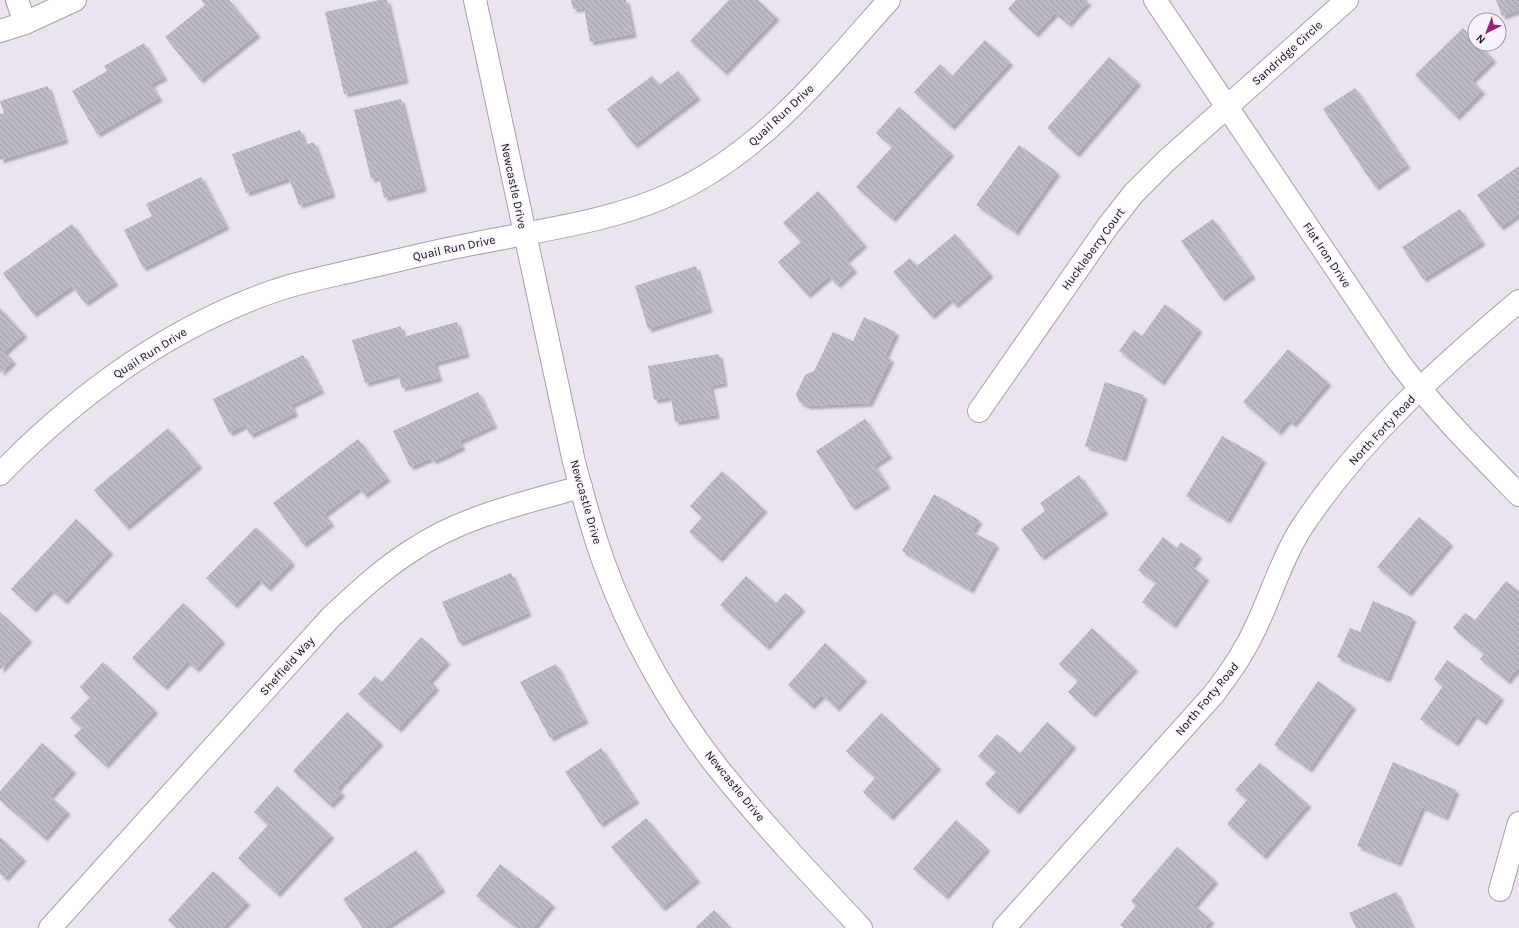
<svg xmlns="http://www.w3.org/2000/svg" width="1519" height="928" font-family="Karla,sans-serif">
<defs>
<pattern id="building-back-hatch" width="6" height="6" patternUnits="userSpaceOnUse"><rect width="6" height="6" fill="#bdb9c6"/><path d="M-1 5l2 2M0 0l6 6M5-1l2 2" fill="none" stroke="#a29ea9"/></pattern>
<filter id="shadow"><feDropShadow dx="3.5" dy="3.5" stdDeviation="1" flood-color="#0004"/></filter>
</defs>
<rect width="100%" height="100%" fill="#ebe4ef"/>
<!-- building -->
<g fill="url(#building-back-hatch)" filter="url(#shadow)">
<path d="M201,0H229L257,34L200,80L165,37L205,5Z"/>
<path d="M380,0H387L405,80L344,94L325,12Z"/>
<path d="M571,0H626L633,34L590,42L584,8L573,9Z"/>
<path d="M729,0H758L776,17L724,72L690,41Z"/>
<path d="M1016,0H1086L1088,2L1068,24L1055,13L1035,34L1008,9Z"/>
<path d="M1496,0H1519V10L1502,16Z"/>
<path d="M1463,28L1475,41V44H1478L1493,59L1472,80L1482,91L1456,117L1415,75Z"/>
<path d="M985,40L1010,62L951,127L914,92L940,64L952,76Z"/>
<path d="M144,43L164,77L151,84L159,98L97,134L72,91L107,71L104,66Z"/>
<path d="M1109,57L1138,82L1076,154L1047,128Z"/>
<path d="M678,71L697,97L634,145L607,109L652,76L659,85Z"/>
<path d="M48,86L65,140L0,160V114L4,113L0,101Z"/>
<path d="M1355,88L1407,165L1375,187L1323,109Z"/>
<path d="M401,99L423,188L384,198L379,177L371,179L354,110Z"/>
<path d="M899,107L951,153L892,219L856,187L892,147L876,133Z"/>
<path d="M300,130L305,145L314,142L332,194L299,205L289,178L246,193L232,154Z"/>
<path d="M1019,145L1057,172L1015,232L976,205Z"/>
<path d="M1519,166V214L1500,227L1477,195Z"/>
<path d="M201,177L226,226L143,268L124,230L152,216L146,204Z"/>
<path d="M818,191L864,244L846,260L854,269L837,285L829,276L807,295L778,262L801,242L783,223Z"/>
<path d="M1460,209L1482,242L1423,279L1402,247Z"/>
<path d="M1213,219L1252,275L1221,298L1181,241Z"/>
<path d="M72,224L115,282L85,303L72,286L33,314L3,273Z"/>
<path d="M955,234L990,274L955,305L950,299L931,316L893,272L910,258L917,266Z"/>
<path d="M696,266L709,309L648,329L635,286Z"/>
<path d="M1165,304L1199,329L1161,382L1119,351L1134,330L1142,336Z"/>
<path d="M0,308L24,334L4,352L13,361L0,373Z"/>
<path d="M864,317L896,332L885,356L891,359L869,403L808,406L799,402L796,394L805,375L814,371L833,332L853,341Z"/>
<path d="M457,322L466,354L434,363L439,378L402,388L398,374L365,383L352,340L401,326L403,337Z"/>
<path d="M1288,349L1328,382L1293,424L1288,420L1278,432L1243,402Z"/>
<path d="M719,354L724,383L710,386L716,415L675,422L671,397L654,400L648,366Z"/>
<path d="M303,355L321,390L291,405L295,413L250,435L245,425L229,433L213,399Z"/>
<path d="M1105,382L1144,395L1123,458L1085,446Z"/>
<path d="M478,392L494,425L459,441L462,447L433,461L431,458L410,467L393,431Z"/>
<path d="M865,419L889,455L874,465L887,485L852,507L816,451Z"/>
<path d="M168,428L199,465L126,527L94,490Z"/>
<path d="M1222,436L1263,459L1227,520L1186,496Z"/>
<path d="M358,439L387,478L364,495L359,488L324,514L331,523L303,544L273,503Z"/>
<path d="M722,471L764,509L719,559L689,532L702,517L690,506Z"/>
<path d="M1079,475L1105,511L1041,557L1021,529L1045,511L1040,503Z"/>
<path d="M934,494L979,520L972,532L996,544L970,590L902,551Z"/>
<path d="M1419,517L1450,543L1408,593L1377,567Z"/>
<path d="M76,519L110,551L64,601L51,590L33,609L11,589Z"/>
<path d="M256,527L292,562L267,588L259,579L234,605L206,578Z"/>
<path d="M1163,537L1177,548L1181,542L1199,555L1191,566L1206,577L1173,625L1142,602L1156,583L1138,570Z"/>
<path d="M511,573L528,613L459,643L442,602Z"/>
<path d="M746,576L776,603L785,593L802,608L766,647L720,605Z"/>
<path d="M1506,581L1519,591V666L1507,681L1480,659L1484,654L1453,628L1465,613L1475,620Z"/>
<path d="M1373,601L1413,618L1387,679L1337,657L1350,628L1360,632Z"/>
<path d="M183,603L222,640L196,669L187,662L164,687L132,658Z"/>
<path d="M0,612L29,639L0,670Z"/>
<path d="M1092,628L1135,668L1092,714L1068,692L1078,681L1059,664Z"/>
<path d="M421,637L447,661L429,681L436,687L398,729L358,694L375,676L382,682Z"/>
<path d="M825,643L864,678L836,708L822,695L811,706L788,685Z"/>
<path d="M1447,660L1501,697L1483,722L1474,715L1455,743L1420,719L1443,686L1434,679Z"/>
<path d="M103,662L155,710L105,765L74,736L82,728L70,718L90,697L80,687Z"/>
<path d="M556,664L585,720L550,738L520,682Z"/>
<path d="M1318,681L1353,706L1309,769L1274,745Z"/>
<path d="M347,712L380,742L337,788L342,793L330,805L293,771Z"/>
<path d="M881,713L938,766L890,817L863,792L875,778L846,751Z"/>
<path d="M1047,722L1073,745L1016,811L985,784L996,772L978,756L997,734L1020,753Z"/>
<path d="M42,743L73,770L50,796L67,811L44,838L0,800V791Z"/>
<path d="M601,748L636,800L600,824L565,772Z"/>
<path d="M1393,762L1456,790L1445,817L1422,807L1398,863L1357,846Z"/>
<path d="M1260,763L1308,804L1263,856L1227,824L1247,800L1235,790Z"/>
<path d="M277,786L331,835L277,894L238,858L268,825L254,812Z"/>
<path d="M646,818L697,879L662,908L611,847Z"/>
<path d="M956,820L987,848L945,896L913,869Z"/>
<path d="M0,837L23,858L5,878L0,874Z"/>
<path d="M1177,847L1215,880L1194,905L1211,920L1205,928H1124L1120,925L1136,906L1131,901Z"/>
<path d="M416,850L442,889L384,928H363L343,899Z"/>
<path d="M500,864L552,904L533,928H517L476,896Z"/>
<path d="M213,871L247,902L222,928H177L168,920Z"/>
<path d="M1396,892L1413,928H1356L1349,913Z"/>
<path d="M714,910L731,928H695Z"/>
</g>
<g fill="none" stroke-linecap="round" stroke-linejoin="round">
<defs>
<g id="minor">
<path d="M17,0L25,23"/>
<path d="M475,0L574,462C583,496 592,530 604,563C629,633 672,710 718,768C763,824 812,876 861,928"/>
<path d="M1155,0L1399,362C1435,410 1477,452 1519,495"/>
<path d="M0,31L25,23L75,0"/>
<path d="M979,411L1108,226L1134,193L1166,161L1347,0"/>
<path d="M0,474C78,394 168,328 274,291C302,281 332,276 360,269C396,261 431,252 467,245C534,231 612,222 673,193C763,151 825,72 889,0"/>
<path d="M1500,890L1519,823"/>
<path d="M50,928L331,617C357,593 381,570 411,551C461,517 523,503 581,487"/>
<path d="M1004,928L1213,695C1233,669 1247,648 1260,618C1273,589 1283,557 1300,530C1358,441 1438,369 1519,301"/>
</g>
</defs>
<!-- minor casing -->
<use href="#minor" stroke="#a7a0ab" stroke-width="24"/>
<!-- minor -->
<use href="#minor" stroke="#fff" stroke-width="22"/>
</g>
<g text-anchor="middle" stroke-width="3" stroke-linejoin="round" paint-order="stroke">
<!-- street labels -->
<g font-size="12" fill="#151216" stroke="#f9f1fd">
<text transform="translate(1287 53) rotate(-42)" y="4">Sandridge Circle</text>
<text transform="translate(781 115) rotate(-43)" y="4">Quail Run Drive</text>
<text transform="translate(514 186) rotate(78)" y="4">Newcastle Drive</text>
<text transform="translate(454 248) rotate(-12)" y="4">Quail Run Drive</text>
<text transform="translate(1093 249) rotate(-54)" y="4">Huckleberry Court</text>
<text transform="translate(1327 255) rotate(56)" y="4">Flat Iron Drive</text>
<text transform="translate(150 353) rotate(-32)" y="4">Quail Run Drive</text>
<text transform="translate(1382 430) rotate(-47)" y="4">North Forty Road</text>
<text transform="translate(586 502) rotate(74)" y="4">Newcastle Drive</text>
<text transform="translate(287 666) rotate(-48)" y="4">Sheffield Way</text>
<text transform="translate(1207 699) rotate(-50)" y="4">North Forty Road</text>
<text transform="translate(735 786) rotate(51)" y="4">Newcastle Drive</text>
</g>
</g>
<!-- north arrow -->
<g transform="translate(1487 32) rotate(222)"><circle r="19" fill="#f9f1fd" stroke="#9e98a1"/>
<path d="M0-3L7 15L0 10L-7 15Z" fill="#9b2078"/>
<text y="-6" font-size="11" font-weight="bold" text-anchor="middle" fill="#151216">N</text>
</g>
</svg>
